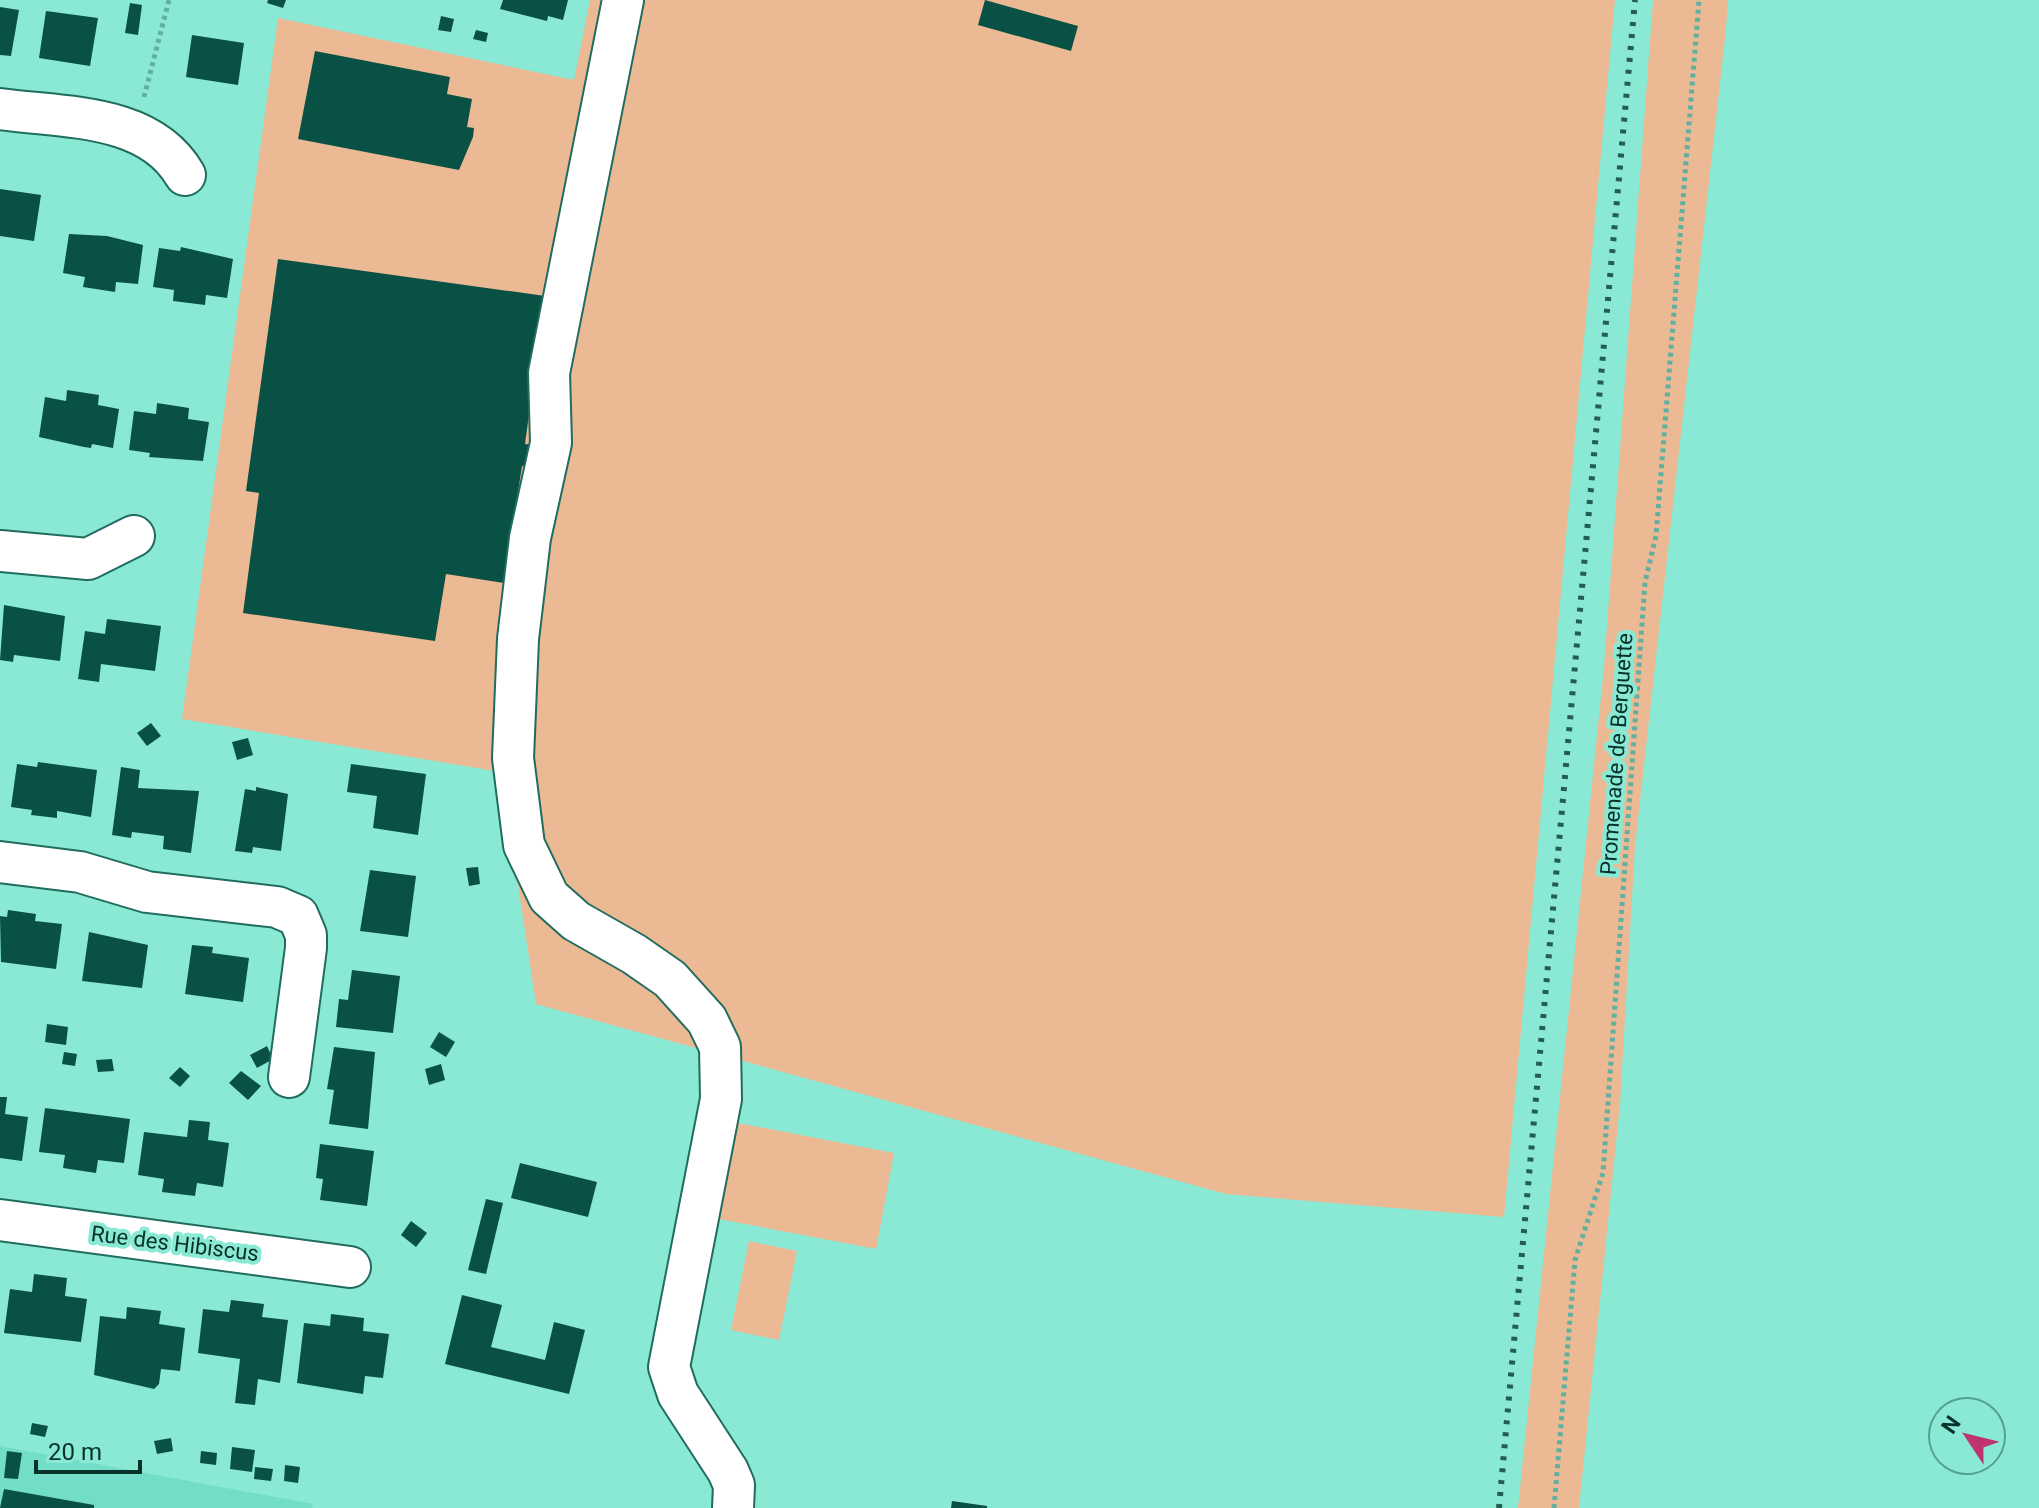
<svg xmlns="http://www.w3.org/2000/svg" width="2039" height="1508" font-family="Roboto,sans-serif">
<rect width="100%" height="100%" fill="#8ae9d4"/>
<!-- built -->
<path fill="#73dec8" d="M0,1446L313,1504L312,1508H0Z"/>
<!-- green -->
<g fill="#ebb994">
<path d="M590,0H1615L1504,1217L1226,1194L536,1004L501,772L182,719L278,18L574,80Z"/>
<path d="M1653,0H1728L1726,29L1635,846L1620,1104L1579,1508H1518L1604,667Z"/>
<path d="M738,1123L894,1153L876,1249L719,1219Z"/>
<path d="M749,1241L797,1251L779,1340L731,1330Z"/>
</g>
<!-- building -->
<g fill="#0a5145">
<path d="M268,0H286L283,8L267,3Z"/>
<path d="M503,0H568L563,20L548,16L547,21L500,9Z"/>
<path d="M985,0L1078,26L1071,51L978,25Z"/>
<path d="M130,3L142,5L138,35L125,33Z"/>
<path d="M0,7L19,10L11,56L0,55Z"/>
<path d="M46,11L98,18L90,66L39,58Z"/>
<path d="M441,16L454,19L451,32L438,30Z"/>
<path d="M476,30L488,33L486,42L473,39Z"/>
<path d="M192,35L244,43L238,85L186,77Z"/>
<path d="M315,51L450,77L447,94L472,99L467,127L474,128L473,137L459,170L298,139Z"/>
<path d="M0,189L41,195L34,241L0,236Z"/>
<path d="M69,234L107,236L143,245L138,284L116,282L115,292L83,287L85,277L63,273Z"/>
<path d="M181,247L233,259L227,298L206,295L205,305L173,301L174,290L153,287L159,248L180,251Z"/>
<path d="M278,259L545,296L525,444L543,446L540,469L522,466L504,583L446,574L435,641L243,613L259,493L246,491Z"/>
<path d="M67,390L99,395L98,405L119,409L113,448L92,444L91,448L84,447L39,437L45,397L66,401Z"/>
<path d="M157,403L189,408L188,419L209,422L203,461L149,457L150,453L129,450L134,411L156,414Z"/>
<path d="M4,605L65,616L60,661L14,655L13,662L0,660Z"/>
<path d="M107,619L161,626L155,671L101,664L99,682L78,679L85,631L105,634Z"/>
<path d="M151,723L161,736L147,746L137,733Z"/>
<path d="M248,738L253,755L237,760L232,742Z"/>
<path d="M38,762L97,770L91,817L57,811V818L31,815L32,810L11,807L17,764L37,767Z"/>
<path d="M351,764L426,774L418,835L373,828L377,796L347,792Z"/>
<path d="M121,767L140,770L138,788L199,791L191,853L163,849L164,836L132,832L131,838L112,835Z"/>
<path d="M256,787L288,794L281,851L253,847L252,853L235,851L245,789L256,791Z"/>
<path d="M478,867L480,884L469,886L466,868Z"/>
<path d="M370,870L416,876L408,937L360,931Z"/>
<path d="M8,910L36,914L35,921L62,924L56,969L1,962L0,916L7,917Z"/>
<path d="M89,932L148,945L142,988L82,981Z"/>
<path d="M192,945L213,947L212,953L249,958L243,1002L185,994Z"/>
<path d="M352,970L400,976L393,1033L336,1027L339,999L348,1000Z"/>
<path d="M47,1024L68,1027L66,1045L45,1042Z"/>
<path d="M439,1032L455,1042L446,1057L430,1047Z"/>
<path d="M267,1046L273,1059L257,1068L250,1055Z"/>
<path d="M334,1047L375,1052L368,1129L329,1124L334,1090L327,1089Z"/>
<path d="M64,1052L77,1054L75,1066L62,1064Z"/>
<path d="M112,1059L114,1071L98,1072L96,1060Z"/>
<path d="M441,1064L445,1080L429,1085L425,1069Z"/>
<path d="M180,1067L190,1076L180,1087L169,1078Z"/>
<path d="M241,1071L261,1086L248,1100L229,1083Z"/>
<path d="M0,1097H7L5,1114L28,1117L22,1161L0,1158Z"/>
<path d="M45,1108L130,1119L124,1163L98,1160L96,1173L63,1168L65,1155L39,1152Z"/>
<path d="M189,1120L210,1122L208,1140L229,1143L223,1187L197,1183L195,1196L162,1192L164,1179L138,1175L144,1132L187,1137Z"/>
<path d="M320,1144L374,1151L367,1206L320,1200L323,1179L316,1178Z"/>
<path d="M520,1163L597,1182L588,1217L511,1198Z"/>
<path d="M486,1199L503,1203L486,1274L468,1270Z"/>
<path d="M411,1221L427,1233L416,1247L401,1235Z"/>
<path d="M34,1274L67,1278L65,1296L87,1299L81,1342L4,1333L10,1289L32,1292Z"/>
<path d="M462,1295L502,1305L491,1347L545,1360L554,1322L585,1330L569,1394L445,1364Z"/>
<path d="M231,1300L264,1304L262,1317L288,1320L280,1383L258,1379L255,1405L235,1403L240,1359L198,1353L203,1309L229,1312Z"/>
<path d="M127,1307L161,1311L159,1324L185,1328L180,1371L161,1369L159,1384L154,1389L94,1375L100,1316L126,1319Z"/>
<path d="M331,1314L364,1318L363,1331L389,1334L383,1378L365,1376L363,1394L297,1383L304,1323L330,1326Z"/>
<path d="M32,1423L48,1426L45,1437L30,1434Z"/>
<path d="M171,1438L173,1451L157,1454L154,1441Z"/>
<path d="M232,1447L255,1450L252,1472L230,1469Z"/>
<path d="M7,1451L22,1453L18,1479L4,1478Z"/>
<path d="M201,1451L217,1453L216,1465L200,1463Z"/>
<path d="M285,1465L300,1467L298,1483L284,1481Z"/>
<path d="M255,1467L273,1469L271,1481L254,1479Z"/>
<path d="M4,1489L94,1505V1508H0Z"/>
<path d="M952,1501L987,1506V1508H951Z"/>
</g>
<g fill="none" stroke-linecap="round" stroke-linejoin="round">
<defs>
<g id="minor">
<path d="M623,0L549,373L551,443L530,538L518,639L513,758L524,845L549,897L576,921L634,954L670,979L707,1020L720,1047L721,1099L669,1367L678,1394L728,1471L734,1485L733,1508"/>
<path d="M0,109C64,118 149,113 185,175"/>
<path d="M0,551L88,559L134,536"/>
<path d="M0,862L80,872L147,892L277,907L298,916L306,935V948L289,1077"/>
<path d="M0,1220L350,1267"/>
</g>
</defs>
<!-- minor casing -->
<use href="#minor" stroke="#206c5e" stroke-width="44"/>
<!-- path -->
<g stroke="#61b09f" stroke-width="5" stroke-dasharray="4 4" stroke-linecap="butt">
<path d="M144,97L169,0"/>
<path d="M1554,1508L1575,1260L1603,1173L1645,582L1656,536L1699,0"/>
</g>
<!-- minor -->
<use href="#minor" stroke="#fff" stroke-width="40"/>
<!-- rail -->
<path stroke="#255d52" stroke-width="6" stroke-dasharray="4 8" stroke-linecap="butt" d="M1499,1508L1635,0"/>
</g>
<g text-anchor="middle" stroke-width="8" stroke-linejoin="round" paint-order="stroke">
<!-- street labels -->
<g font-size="22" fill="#06322a" stroke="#8ae9d4">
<text transform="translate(1616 754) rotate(-86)" y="8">Promenade de Berguette</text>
<text transform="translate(175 1243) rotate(7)" y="8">Rue des Hibiscus</text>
</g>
</g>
<!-- north arrow -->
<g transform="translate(1967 1436) rotate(305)"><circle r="38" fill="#8ae9d4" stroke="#55a090" stroke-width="2"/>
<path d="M0-6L14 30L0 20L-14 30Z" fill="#bd346f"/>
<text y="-12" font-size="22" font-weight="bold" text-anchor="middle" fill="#06322a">N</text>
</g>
<!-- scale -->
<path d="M36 1460v12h104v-12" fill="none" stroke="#06322a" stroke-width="4"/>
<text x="48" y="1460" font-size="24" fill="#06322a" stroke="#8ae9d4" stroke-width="6" paint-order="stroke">20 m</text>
</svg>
